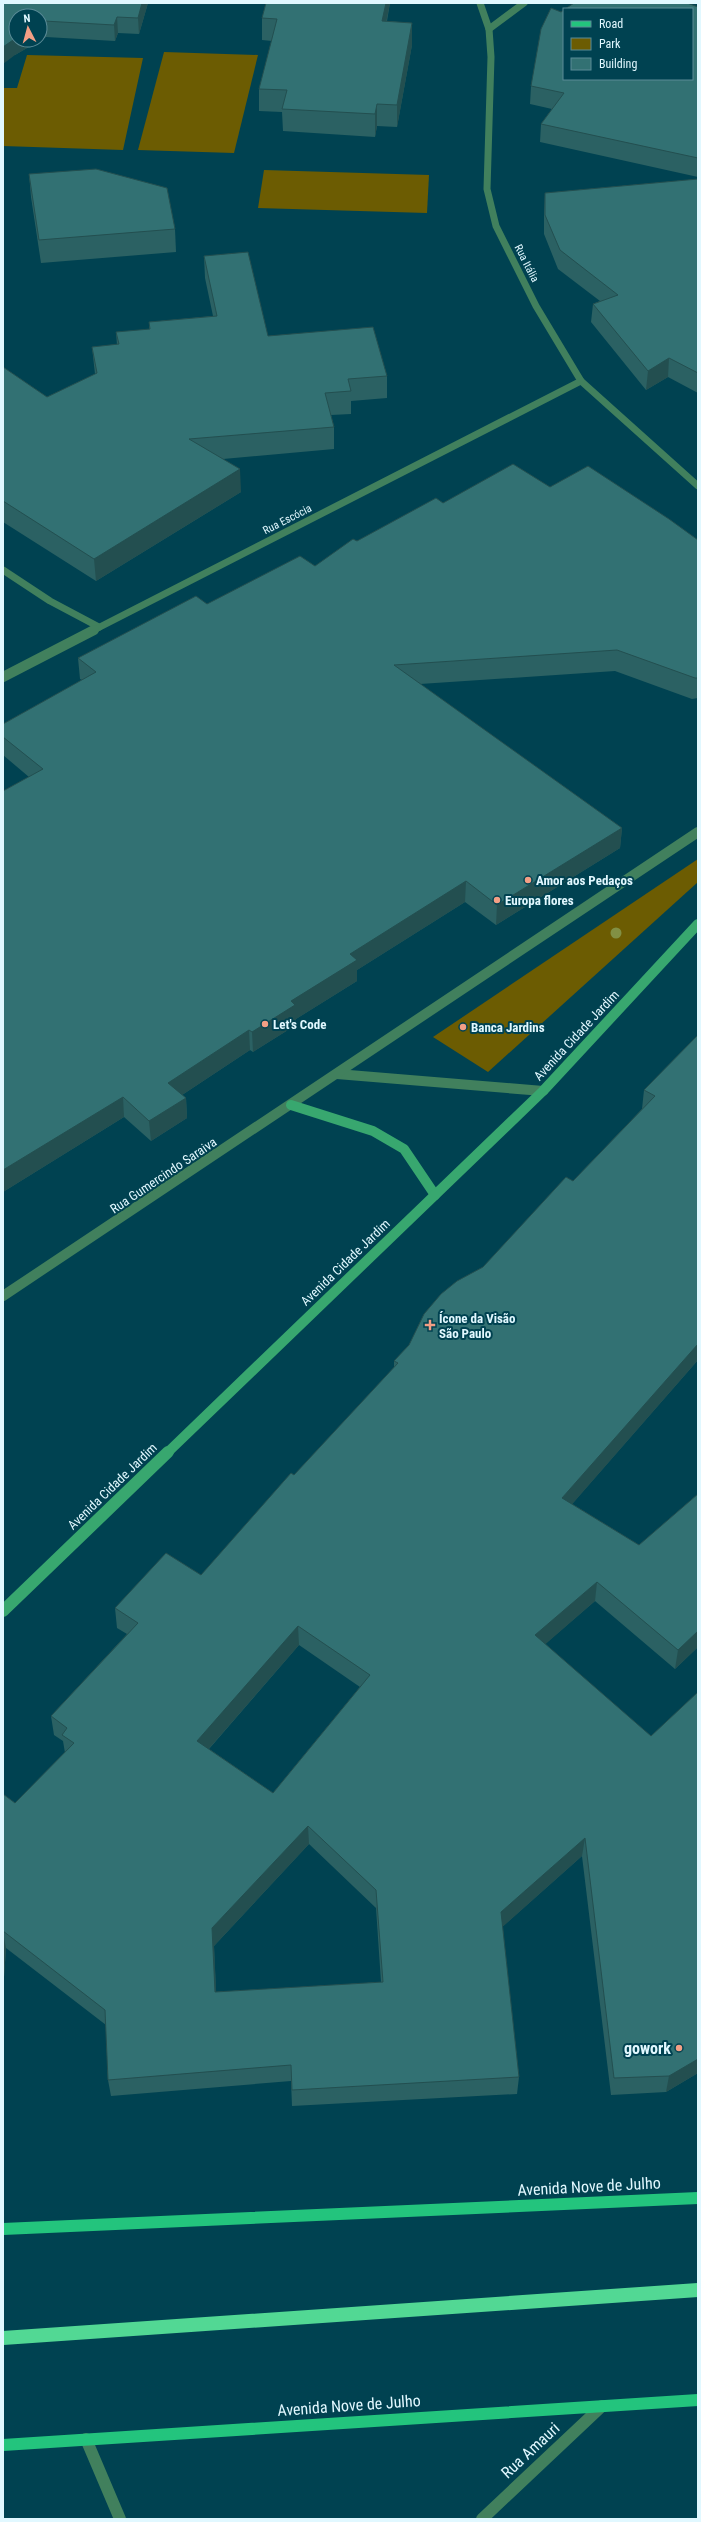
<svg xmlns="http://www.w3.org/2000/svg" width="701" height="2522" font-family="'Roboto Condensed',sans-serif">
<rect width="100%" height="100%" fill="#004251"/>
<!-- green -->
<g fill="#6c5c02">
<path d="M164,52L258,55L234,153L138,150Z"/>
<path d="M27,55L143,58L123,150L3,146V88H17Z"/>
<path d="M264,170L429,175L427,213L258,208Z"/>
<path d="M698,859V882L488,1072L433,1037Z"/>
</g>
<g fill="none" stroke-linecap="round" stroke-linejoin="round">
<!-- street-far2 -->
<g stroke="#41805d" stroke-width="7">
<path d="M480,3L489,29L491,57L487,189L496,226L536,306L581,381L698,486"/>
<path d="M489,29L524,3"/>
<path d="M3,570L50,601L99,627"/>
<path d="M92,631L581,381"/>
</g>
<!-- street-far1 -->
<g stroke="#41805d" stroke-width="10">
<path d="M3,677L94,630"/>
<path d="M337,1074L543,1091"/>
<path d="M3,1296L698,832"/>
</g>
<!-- street -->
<g stroke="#41805d" stroke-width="12">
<path d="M86,2439L120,2519"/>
<path d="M482,2519L602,2406"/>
</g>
<!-- secondary-far1 -->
<g stroke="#38a76f" stroke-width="10">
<path d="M291,1105L373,1131L404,1149L435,1195"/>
<path d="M167,1453L543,1091L698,924"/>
</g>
<!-- secondary -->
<path stroke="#38a76f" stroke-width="12" d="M3,1611L168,1452"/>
<!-- primary -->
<g stroke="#23c47d" stroke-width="12">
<path d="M3,2229L698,2198"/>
<path d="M3,2445L698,2400"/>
</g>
<!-- highway -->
<path stroke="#52d894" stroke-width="14" d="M3,2338L698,2290"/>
</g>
<!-- trees -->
<circle fill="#829044" cx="616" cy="933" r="5.5"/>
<!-- wall -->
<g fill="#2b6163" fill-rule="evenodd">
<path d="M3,3H148L139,34L118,33L115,41L46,37L15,55Z"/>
<path d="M266,3H390L387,21L412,23V45L397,127L377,126L375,137L283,131L282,112L259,111V89L272,41L262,40V18Z"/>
<path d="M698,7V177L540,142L541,124L552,109L530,104L531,86L561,12Z"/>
<path d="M29,174L175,229L176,252L41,263L31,197Z"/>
<path d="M698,179V393L668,377L646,390L591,322L593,304L600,301L558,269L544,234V212L545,193Z"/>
<path d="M204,256L268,336L387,376V398L351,401V414L331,415L334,427V449L223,459L241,492L96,581L3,522V367L47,397L95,374L92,347L117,345L116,332L149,330V322L213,316L205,278Z"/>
<path d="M550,487L698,540V698L692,699L615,671L420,684L622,828L620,848L496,925L465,902L357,970V981L296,1019V1025L253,1052L250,1050L182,1095L186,1098L187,1118L151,1141L124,1117L3,1192V791L29,777L3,755V724L82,680L80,679L78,658L207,604L315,566L357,541L443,503Z"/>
<path d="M698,1035V1360L572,1504L639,1545L698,1494V1647L675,1669L595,1601L545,1644L698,2073L666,2092L611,2095L582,1856L502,1927L519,2077L517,2094L292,2106L291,2081L111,2096L108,2080L106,2025L6,1948L3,1992V1794L15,1803L65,1753L63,1741L54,1735L51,1716L127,1634L117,1628L115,1608L201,1575L394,1368V1361L483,1267L573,1181L642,1109L644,1090ZM299,1645L360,1687L273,1793L209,1749ZM309,1844L376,1908L381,1982L216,1992L214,1946Z"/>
</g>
<!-- shaded-wall -->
<g fill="#234f50">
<path d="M142,3H148L139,34L138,18Z"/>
<path d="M386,3H390L382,43V21Z"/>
<path d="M117,17L118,33L115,41L114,25Z"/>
<path d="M44,21L46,37L15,55L3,64V47L16,38V40H40V24Z"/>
<path d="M412,23V45L397,127V105Z"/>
<path d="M377,104V126L375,137V114Z"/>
<path d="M669,358L668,377L646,390L648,371Z"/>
<path d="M240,469L241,492L96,581L94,559Z"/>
<path d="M622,828L620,848L496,925L497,905Z"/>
<path d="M466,881L465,902L357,970V981L296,1019V1025L253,1052L252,1032L291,1001L350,954Z"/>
<path d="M249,1030L250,1050L170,1103L168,1083Z"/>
<path d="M123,1097L124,1117L3,1192V1170Z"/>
<path d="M186,1098L187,1118L151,1141L149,1121Z"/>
<path d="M698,1344V1360L560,1518L562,1498Z"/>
<path d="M597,1582L595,1601L533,1655L535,1635Z"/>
<path d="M298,1626L299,1645L199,1760L197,1741Z"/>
<path d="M698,1631V1647L675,1669L678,1650Z"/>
<path d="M308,1826L309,1844L214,1946L217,2009L215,1992L212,1928Z"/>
<path d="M585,1838L582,1856L499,1930L501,1912Z"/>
<path d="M3,1933L6,1948L3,1992Z"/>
<path d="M698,2059V2073L666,2092L669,2076Z"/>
</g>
<!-- building -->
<g fill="#327173" stroke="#234f50" fill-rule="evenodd">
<path d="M3,3H142L138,18L117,17L114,25L44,21L40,24V16H16V38L3,47Z"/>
<path d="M266,3H386L382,21L412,23L397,105L377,104L375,114L282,109L287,90L259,89L277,19L262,18Z"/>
<path d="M574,3H687L698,7V158L541,124L564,93L531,86L541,29L551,8L561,12L564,10V79H692V9H565Z"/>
<path d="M96,169L167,188L175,229L39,240L29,174Z"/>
<path d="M698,179V373L669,358L648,371L593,304L618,295L560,250L545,215V193Z"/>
<path d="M248,252L268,336L373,327L387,376L348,379L351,391L325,393L334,427L189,439L240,469L94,559L3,501V367L47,397L97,373L92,347L119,344L116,332L150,329L149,322L217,316L204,256Z"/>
<path d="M513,464L550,487L588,466L669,519L698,540V678H695L617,650L394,665L622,828L497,905L466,881L350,954L357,960L291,1001L295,1005L252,1032L249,1030L168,1083L186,1098L149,1121L123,1097L3,1170V791L43,769L3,737V724L96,672L78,658L196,596L207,604L300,556L315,566L353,539L357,541L436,498L443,503Z"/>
<path d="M698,1035V1344L562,1498L639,1545L698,1494V1631L678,1650L597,1582L535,1635L651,1736L698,1692V2059L669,2076L614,2078L585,1838L501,1912L519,2077L292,2090L291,2065L108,2080L105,2010L3,1931V1794L15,1803L74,1743L62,1735L67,1728L51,1716L138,1623L115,1608L166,1553L201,1575L291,1473L294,1475L398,1363L394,1361L409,1345L424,1314L441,1294L457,1281L483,1267L566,1177L573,1181L655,1096L644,1090ZM298,1626L370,1675L273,1793L197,1741ZM308,1826L376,1890L383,1982L215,1992L212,1928Z"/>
</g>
<!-- markers -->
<g fill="#f39f85" stroke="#004251" stroke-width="1.5">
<circle cx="528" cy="880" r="4"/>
<circle cx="497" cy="900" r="4"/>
<circle cx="265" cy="1024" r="4"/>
<circle cx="463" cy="1027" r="4"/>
<path d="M428 1319h4v4h4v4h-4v4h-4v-4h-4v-4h4z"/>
<circle cx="679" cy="2048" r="4"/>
</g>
<g text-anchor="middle" stroke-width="4" stroke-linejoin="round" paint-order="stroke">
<!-- far-street labels -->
<g font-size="11" fill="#e1f8ff" stroke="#004251">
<text transform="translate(527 263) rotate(63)" y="4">Rua Itália</text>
<text transform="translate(287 519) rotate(-27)" y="4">Rua Escócia</text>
</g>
<!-- poi labels -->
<g font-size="13" font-weight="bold" fill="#e1f8ff" stroke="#004251" text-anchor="start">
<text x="536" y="885">Amor aos Pedaços</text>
<text x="505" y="905">Europa flores</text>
<text x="273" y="1029">Let's Code</text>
<text x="471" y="1032">Banca Jardins</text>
<text x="439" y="1323">Ícone da Visão<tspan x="439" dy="15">São Paulo</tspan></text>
</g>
<!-- street labels -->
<g font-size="13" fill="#e1f8ff" stroke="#004251">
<text transform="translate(576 1035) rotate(-47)" y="5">Avenida Cidade Jardim</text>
<text transform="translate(163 1175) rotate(-34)" y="5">Rua Gumercindo Saraiva</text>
<text transform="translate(345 1262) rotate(-44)" y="5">Avenida Cidade Jardim</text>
<text transform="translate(112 1486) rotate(-44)" y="5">Avenida Cidade Jardim</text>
</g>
<!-- near-poi labels -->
<g font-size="16" font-weight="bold" fill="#e1f8ff" stroke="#004251" text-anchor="end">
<text x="671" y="2054">gowork</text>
</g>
<!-- near-street labels -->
<g font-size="16" fill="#e1f8ff" stroke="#004251">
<text transform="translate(589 2186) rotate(-3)" y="6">Avenida Nove de Julho</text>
<text transform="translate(349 2405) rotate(-4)" y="6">Avenida Nove de Julho</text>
<text transform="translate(530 2450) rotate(-43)" y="6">Rua Amauri</text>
</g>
</g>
<!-- border -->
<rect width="701" height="2522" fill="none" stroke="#e1f8ff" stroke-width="8"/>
<!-- legend -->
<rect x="563" y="8" width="130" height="72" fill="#004251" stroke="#5a8b97"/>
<rect x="571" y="21" width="20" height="6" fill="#23c47d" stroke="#5a8b97"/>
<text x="599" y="28" font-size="12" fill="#e1f8ff">Road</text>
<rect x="571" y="38" width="20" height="12" fill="#6c5c02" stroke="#5a8b97"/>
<text x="599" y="48" font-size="12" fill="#e1f8ff">Park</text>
<rect x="571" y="58" width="20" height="12" fill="#327173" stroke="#5a8b97"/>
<text x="599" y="68" font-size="12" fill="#e1f8ff">Building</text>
<!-- north arrow -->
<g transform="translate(28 28) rotate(354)"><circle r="19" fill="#004251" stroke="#5a8b97"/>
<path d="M0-3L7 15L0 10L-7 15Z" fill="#f39f85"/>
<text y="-6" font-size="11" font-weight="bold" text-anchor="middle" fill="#e1f8ff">N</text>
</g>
</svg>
